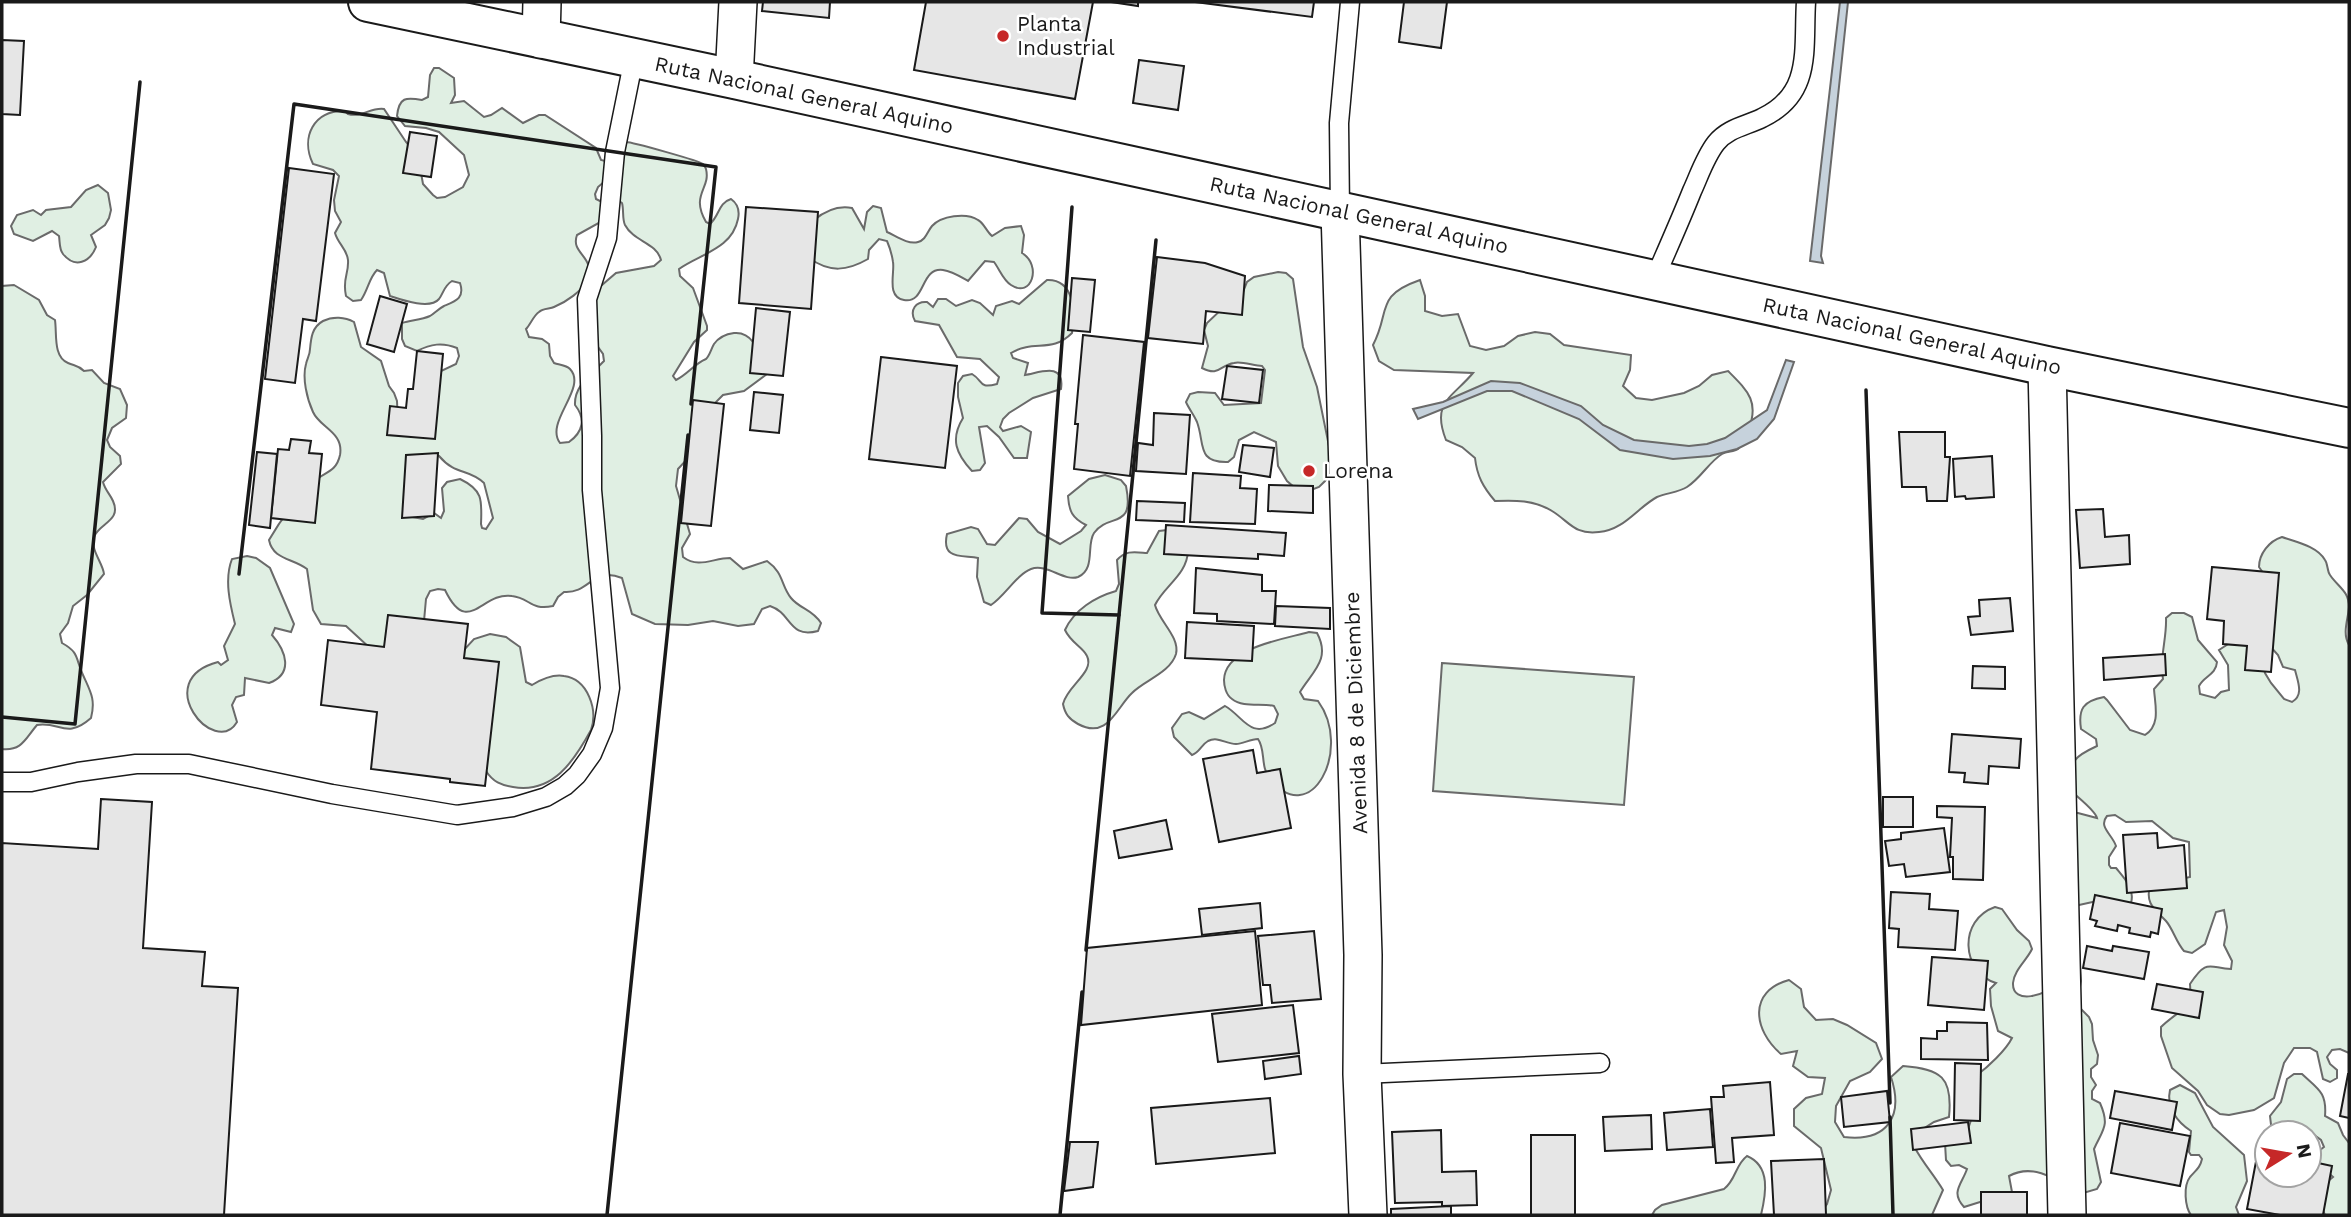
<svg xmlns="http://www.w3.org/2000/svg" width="2351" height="1217" font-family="'Work Sans',sans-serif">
<rect width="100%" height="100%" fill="#fff"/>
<!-- green -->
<g fill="#e0efe3" stroke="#6a6a6a" stroke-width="2" fill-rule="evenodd">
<path d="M434,68H439L454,78L455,95L451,103L464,101L484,117L491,115L502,108L523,123L539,115H545L596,148L601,160L609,162L605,181L598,187L595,194L596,199L604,203L606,219L577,235C570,254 596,256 587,279C583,291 566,302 554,307C550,309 543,308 539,312C534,315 530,325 526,329L529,337L542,339L549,344L550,356L554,363C559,365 566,365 570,369C588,388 544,422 560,443L569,442C583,432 586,419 575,405C574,385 592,374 604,361L603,354L593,340L595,291L616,273L654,266L661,260C656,242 634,242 625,225C622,219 624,210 622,203L615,198L626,142C632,142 700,161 703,164C705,166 705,167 706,169C711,189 690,194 706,222L710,224C720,215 718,203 731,199C738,204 740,210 738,219C732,249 700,254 679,269L680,276L693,288L707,326V330L694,342L673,376L676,380C688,374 694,364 706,359C710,355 711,349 714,344C719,337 726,334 734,333C756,331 760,358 767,374L744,391L723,395L714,404L691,455L678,469L676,486L690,534L682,548L683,557C699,569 713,558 730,558L743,569L767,561C784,573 781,586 791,598C800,609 812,609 821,623L818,631C788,639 792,613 770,606L762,609L754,624L738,626L713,621L688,625L655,624L632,614L622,578C592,566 590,594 564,592L558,597L553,606C531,611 530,598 512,596C482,591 468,638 445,590L438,589L430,591L426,599L424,621L416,646L371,649L346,626L321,624L313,610L307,569C293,558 273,560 269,540C281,519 295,501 311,484C322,472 336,474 340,455C344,432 320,428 313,412C307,399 302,378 306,364C307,359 310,355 310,349C311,338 312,327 323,321C333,316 345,317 354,322L361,347L381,361L389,386L394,393L397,401L398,424L441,371L456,364L459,356L457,348C442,342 431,344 417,351L405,346L402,339V323C411,320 421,320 430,316C435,313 438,309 444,306C456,301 465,298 460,283L452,281C444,286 444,292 439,299C430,310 402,300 390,296L384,273L377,270C369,278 368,290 361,300L353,301L346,296C342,278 349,275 348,260C347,249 338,244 335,233L341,222L335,211L334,200L339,176L333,170L313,164C300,137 314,110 345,111L348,114C361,118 371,107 384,109L406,142L418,156L423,184L433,195L437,198L445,197L463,187L469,175L464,155L439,132L426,128L405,126L397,116C399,97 406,97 422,100L428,97L430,75ZM435,455L439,456C456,476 468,468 484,483L493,518L486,529L482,528L481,524C482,500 483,490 460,479L447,482L442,488L444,511L441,518L434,513L423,519L412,517Z"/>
<path d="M98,185L108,193L111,210L109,218L105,225L91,235L96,247C90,262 75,269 63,254C59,249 60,242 59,236L52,231L33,241L14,234L11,226L17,215L33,210L41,215L46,210L71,207L86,190Z"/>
<path d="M873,206L881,208L887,232C896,236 908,245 918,242C926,240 927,232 932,226C941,216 966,212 978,220C984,223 986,231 992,236L1005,228L1021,226L1024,235L1022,253C1042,265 1032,299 1011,285C1003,280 1000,270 994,262L985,261L968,281C961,277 952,271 943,270C920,267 926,304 904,300C886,297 895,273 893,262C892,255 890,248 887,241L879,239L869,250L868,259C847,271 830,273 809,258L814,220C825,211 837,205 852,208L864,229L867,212Z"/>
<path d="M1278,272L1286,273L1293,279L1303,347L1317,387L1331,456L1330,473L1325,481L1319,487L1311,490L1294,487L1287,481L1278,466L1276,442L1254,432L1239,440L1234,457L1228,462C1196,463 1205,443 1197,422C1194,415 1189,409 1186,402L1190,394L1198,392L1215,393L1224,405L1261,403L1265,370L1262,366C1254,366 1242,361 1234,363C1219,365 1220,377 1202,368L1208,346L1204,330L1207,323L1226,305L1241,297L1247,282L1254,277Z"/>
<path d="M1047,280C1074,279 1076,312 1072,333C1051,354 1035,339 1011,353L1013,358L1028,363L1025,375C1039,373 1065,361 1061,389L1033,398L1009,413L1003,419L1000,427L1003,431L1021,426L1031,432L1027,458H1014L999,437L987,426L979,427L985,463L980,470L972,471C956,454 950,439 963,418L958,397V383L963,376L972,374C984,381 978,389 997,384L999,377L980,359L957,357L939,325L915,321C909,310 916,301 927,302L933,307L938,299H946L956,306L972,300L980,303L993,315L996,306L1012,301L1019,304Z"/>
<path d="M1420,280L1425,296V311L1442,316L1458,314L1470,346L1486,350L1504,346L1518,336L1535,332L1550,334L1564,345L1631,355L1630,370L1623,386L1636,398L1652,400L1684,393L1699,386L1712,375L1728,371C1748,391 1760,402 1748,431C1746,436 1742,445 1738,449C1734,452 1727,451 1722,454C1709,462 1701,478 1687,487C1679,492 1667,493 1657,497C1637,508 1624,530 1599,532C1574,535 1570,522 1552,511C1534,500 1515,500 1495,501C1483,487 1477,476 1475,458L1462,447L1446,440C1431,402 1452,398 1473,373L1394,370L1379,361L1373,345C1391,311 1374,296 1420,280Z"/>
<path d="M14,285L39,300L47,315L55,320C57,334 53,357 68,363C75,366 78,365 84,371L92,370L104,383L120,389L127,405L126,418L112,428L107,440L110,447L120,456L121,464L103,482C105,490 110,494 113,501C122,521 99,523 94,537C90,550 103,563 104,574L87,595L73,606L68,623L60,634L62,643C80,653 75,658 83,675C90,691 96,699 91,718C66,740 60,721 37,725C25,739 22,751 2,749V286Z"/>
<path d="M1105,475L1121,480L1126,486C1135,531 1109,512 1094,533C1086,545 1096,569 1078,577C1064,582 1047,563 1031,569C1016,575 1005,596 991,605L984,602L977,577L978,558C962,555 941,560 947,534L971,527L978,529L987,544L995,545L1019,518L1027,519L1038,532L1060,544L1081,531L1086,525C1072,518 1069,511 1068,496L1089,479Z"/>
<path d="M1167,530L1188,551C1187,575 1164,586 1155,605C1159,621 1180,637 1176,654C1170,673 1145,680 1132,693C1116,708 1108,740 1078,724C1069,719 1065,714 1063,704C1067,686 1095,672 1087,656C1083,647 1071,643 1065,630C1074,610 1095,597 1116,591L1119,584L1117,560C1126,550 1134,552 1147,553L1159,531Z"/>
<path d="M2282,537C2296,542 2317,546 2325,560C2328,564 2327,571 2330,575C2338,587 2349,591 2349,607C2348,620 2342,633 2349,645V1053L2340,1049L2332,1050L2327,1057L2330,1064L2337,1070V1078L2330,1082L2323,1079L2317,1052L2310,1048H2294L2284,1063L2274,1098L2254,1110L2229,1115L2220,1114L2207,1105L2198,1091L2172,1068L2161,1036V1027C2171,1017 2182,1012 2191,1001L2190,984C2207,958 2209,968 2231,969L2232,961L2224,945L2227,927L2224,910L2216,912L2205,944L2192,953L2184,951C2176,942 2173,929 2166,921C2155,909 2145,904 2150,886L2190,877L2189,842L2173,838L2152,821L2126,822L2115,815L2107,816C2098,827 2112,834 2116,846L2109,857V865L2111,868H2116C2125,879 2135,889 2131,903L2097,901L2070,907L2069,813H2078L2097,818C2095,810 2077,797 2069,789C2072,760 2071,758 2097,746L2096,739L2081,729C2078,709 2083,701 2104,697L2107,700L2130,730L2145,735C2161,725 2155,705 2154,689L2163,679C2159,658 2167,639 2166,618L2172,613H2184L2192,617L2198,640L2217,662C2216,675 2204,676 2199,686L2200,694L2215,698L2221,692L2229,690L2228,665L2219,650L2239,637L2262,660L2265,673L2271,683L2284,699L2292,702C2304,695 2298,682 2295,670L2283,667L2278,655L2269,645L2266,577L2259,567C2259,554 2269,541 2282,537Z"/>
<path d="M247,556L256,558L270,568L294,624L291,632L275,628L272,635C286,651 294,674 269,683L245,678L244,695L236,697L232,705L237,722C215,759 149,680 218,662L221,665L228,660L224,646L235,624C230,604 224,579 232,559Z"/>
<path d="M1309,632L1317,633C1331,659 1313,671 1300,692L1304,699L1318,701C1353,749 1311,830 1270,779C1260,767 1266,750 1258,739C1250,739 1243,744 1236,744C1226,744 1218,736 1208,741C1201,745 1200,752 1192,755L1174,737L1172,728L1182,714L1189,712L1204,719L1225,706C1243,716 1250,740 1275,723L1278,714L1274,706C1261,703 1243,708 1232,699C1226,695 1224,686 1224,680C1225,647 1285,639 1309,632Z"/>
<path d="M490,634L506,637L520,647L526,682L532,685C542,679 553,674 564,676C588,679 598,710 591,730C574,761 553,794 513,787C501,785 493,782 486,771L462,652L474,639Z"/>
<path d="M1442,663L1634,677L1624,805L1433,791Z"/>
<path d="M1995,907L2002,909L2017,930L2029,941L2032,949C2027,960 2014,970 2013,983C2012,1006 2048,995 2056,983C2065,971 2072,947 2078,933L2081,981L2077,1005L2089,1017L2092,1024L2093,1040L2098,1055L2097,1064L2091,1069V1077L2096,1085L2092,1091V1099L2100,1103C2110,1126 2103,1129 2094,1149L2101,1182L2097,1189L2080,1194C2058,1181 2035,1162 2009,1176L2012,1192L2010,1199L1980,1202L1964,1207C1950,1192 1962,1184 1967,1169L1959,1165L1951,1166L1946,1160L1945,1143L1967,1132L1972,1117L1977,1075C1988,1067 2006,1050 2012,1038L1998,1031L1991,1006L1990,989L1996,983C1961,972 1958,920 1995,907Z"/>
<path d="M1789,980L1801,989L1804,1007L1816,1020L1833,1019L1847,1025L1876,1043L1882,1059L1870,1072L1850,1081L1836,1106L1835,1122L1844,1137C1887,1142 1904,1117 1891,1077L1903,1066C1941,1069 1953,1077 1949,1117L1934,1122L1920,1131L1915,1148C1923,1163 1934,1175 1943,1190L1932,1215H1819L1827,1204L1831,1190L1821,1148L1794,1126V1109L1806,1098L1822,1094L1825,1078L1808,1077L1793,1066L1797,1051L1781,1054C1753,1030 1748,991 1789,980Z"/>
<path d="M2294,1074H2302C2318,1089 2327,1092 2325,1116L2338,1123L2343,1135L2349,1143V1215H2325L2323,1210L2327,1182L2333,1177L2314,1160L2309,1158V1143L2312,1149L2320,1150L2324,1147L2321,1140L2314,1135L2309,1137V1133H2272L2270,1116L2281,1102L2287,1079Z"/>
<path d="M2180,1085L2195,1093L2213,1127L2244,1155L2247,1181L2236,1207L2239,1215H2191C2185,1207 2183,1186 2190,1177C2196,1170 2200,1168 2202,1159L2199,1155H2191L2189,1152L2191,1131C2177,1122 2166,1107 2170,1090Z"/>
<path d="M1747,1156C1771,1166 1766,1194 1761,1215H1652L1655,1210L1662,1205L1724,1189C1736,1180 1735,1165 1747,1156Z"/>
</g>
<!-- water -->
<g fill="#c6d2dc" stroke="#6a6a6a" stroke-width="2">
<path d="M1840,2H1848L1821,256L1823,263L1810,261Z"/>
<path d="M1786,360L1794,362L1774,419L1757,439L1737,449L1710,456L1673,459L1620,450L1579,419L1512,391H1487L1418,419L1413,409L1443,402L1491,381L1520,383L1581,406L1603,425L1634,440L1689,446L1707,444L1725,438L1767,410Z"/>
</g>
<!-- building -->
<g fill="#e6e6e6" stroke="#1a1a1a" stroke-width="2">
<path d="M763,2H830L829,18L762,11Z"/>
<path d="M926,2H1093L1075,99L914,70Z"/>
<path d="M1111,2H1138V6Z"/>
<path d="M1195,2H1314L1312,17Z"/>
<path d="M1404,2H1447L1441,48L1399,42Z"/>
<path d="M2,40L24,41L20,115L2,114Z"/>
<path d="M1139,60L1184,66L1178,110L1133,103Z"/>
<path d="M410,132L437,136L431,177L403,173Z"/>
<path d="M289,168L334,174L316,321L303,319L295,383L265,379Z"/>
<path d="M746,207L818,212L811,309L739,303Z"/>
<path d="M1157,257L1205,263L1245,276L1242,315L1206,311L1203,344L1148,338Z"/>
<path d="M1072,278L1095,280L1090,332L1068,330Z"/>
<path d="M380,296L407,304L394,352L367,344Z"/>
<path d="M756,308L790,312L783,376L750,373Z"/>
<path d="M1083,335L1144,342L1130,476L1074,469L1078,424H1075Z"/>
<path d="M417,351L443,354L435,439L387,435L390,406L406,408L408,389H413Z"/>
<path d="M881,357L957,366L945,468L869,459Z"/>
<path d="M1227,366L1263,370L1259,403L1222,399Z"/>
<path d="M754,392L783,395L779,433L750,430Z"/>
<path d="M693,400L724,404L711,526L681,523Z"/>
<path d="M1154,413L1190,415L1186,474L1136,471L1138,443L1153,445Z"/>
<path d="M1899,432H1945V457H1950L1947,501H1927L1926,487H1902Z"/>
<path d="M291,439L311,441L309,453L322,454L315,523L271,518L278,449L289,450Z"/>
<path d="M1243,445L1274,448L1270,477L1239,472Z"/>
<path d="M257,452L277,454L270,528L249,525Z"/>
<path d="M438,453L434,516L402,518L406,455Z"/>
<path d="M1992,456L1994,497L1966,499L1965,496L1955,497L1953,459Z"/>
<path d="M1193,473L1241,476L1240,488L1257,489L1255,524L1190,522Z"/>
<path d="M1269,485L1313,486V513L1268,511Z"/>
<path d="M1137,501L1185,503L1184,522L1136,520Z"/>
<path d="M2103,509L2105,537L2129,535L2130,564L2080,568L2076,510Z"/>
<path d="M1166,525L1286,533L1284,556L1258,554V559L1164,554Z"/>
<path d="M2212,567L2279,573L2271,672L2245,670L2247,646L2223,644L2224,621L2207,619Z"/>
<path d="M1196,568L1262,575V591H1276L1274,624L1217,621V614L1194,613Z"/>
<path d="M2010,598L2013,631L1971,635L1968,617L1980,616L1979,600Z"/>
<path d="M1276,606L1330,608V629L1275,626Z"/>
<path d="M388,615L468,624L464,658L499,662L485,786L450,782V779L371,769L377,712L321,705L328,640L384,647Z"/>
<path d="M1187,622L1254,626L1252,661L1185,658Z"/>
<path d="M2165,654L2166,675L2104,680L2103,658Z"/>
<path d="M1973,666L2005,667V689L1972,688Z"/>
<path d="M1952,734L2021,739L2019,768L1989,766L1988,784L1964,782L1965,773L1949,772Z"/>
<path d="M1253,750L1257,773L1280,769L1291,828L1219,842L1203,759Z"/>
<rect x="1883" y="797" width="30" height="30"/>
<path d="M101,799L152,802L143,948L205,952L202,986L238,988L224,1215H2V843L98,849Z"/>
<path d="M1937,806L1985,807L1983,880L1953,879V857H1950L1952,818L1937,817Z"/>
<path d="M1166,820L1172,849L1119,858L1114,831Z"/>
<path d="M1944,828L1950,872L1906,877L1904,864L1889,866L1885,841L1901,839V833Z"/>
<path d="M2157,833L2158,848L2184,845L2187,888L2127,893L2123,835Z"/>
<path d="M1891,892L1930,894L1929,909L1958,911L1955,950L1898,947L1899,929L1889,928Z"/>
<path d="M2095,895L2162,909L2158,934L2151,932L2150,937L2129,933L2130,928L2118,925L2117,931L2095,926L2097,921L2090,919Z"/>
<path d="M1260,903L1262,928L1202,935L1199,909Z"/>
<path d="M1255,931L1262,1005L1081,1025L1087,948Z"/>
<path d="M1314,931L1321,999L1272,1003L1270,985H1263L1258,936Z"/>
<path d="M2087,946L2112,951L2113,946L2149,952L2144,979L2083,968Z"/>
<path d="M1932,957L1988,961L1984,1010L1928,1005Z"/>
<path d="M2157,984L2203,992L2199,1018L2152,1009Z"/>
<path d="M1293,1005L1299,1053L1218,1062L1212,1014Z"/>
<path d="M1947,1022L1987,1023L1988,1060L1921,1059V1038L1937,1039V1031H1947Z"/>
<path d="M1299,1056L1301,1074L1265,1079L1263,1061Z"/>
<path d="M1955,1063L1981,1064L1980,1121L1954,1120Z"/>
<path d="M2348,1074H2349V1118L2340,1116Z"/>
<path d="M1770,1082L1774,1135L1732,1138L1734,1162L1716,1163L1711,1097H1724L1723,1086Z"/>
<path d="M1887,1091L1890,1122L1844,1127L1841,1097Z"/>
<path d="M2115,1091L2177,1102L2172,1130L2110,1118Z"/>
<path d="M1270,1098L1275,1153L1156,1164L1151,1108Z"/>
<path d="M1710,1109L1713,1147L1667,1150L1664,1113Z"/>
<path d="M1651,1115L1652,1149L1605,1151L1603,1117Z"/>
<path d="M1968,1122L1971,1143L1913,1150L1911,1129Z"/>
<path d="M2120,1123L2190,1136L2180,1186L2111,1173Z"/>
<path d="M1441,1130L1442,1172L1476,1171L1477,1205L1442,1206V1202L1395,1203L1392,1132Z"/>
<rect x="1531" y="1135" width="44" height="80"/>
<path d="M1070,1142H1098L1093,1187L1064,1191Z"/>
<path d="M2258,1151L2267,1153V1175H2309V1161L2332,1166L2323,1215H2280L2247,1209Z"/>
<path d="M1824,1159L1826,1215H1774L1771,1161Z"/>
<rect x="1981" y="1192" width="46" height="23"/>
<path d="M1451,1206V1215H1391V1209Z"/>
</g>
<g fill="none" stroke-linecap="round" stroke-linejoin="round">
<defs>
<g id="lane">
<path d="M1340,211L1339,123L1350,2"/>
<path d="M1654,280C1667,250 1680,221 1692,191C1699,176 1705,157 1716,143C1728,128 1746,126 1762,118C1813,94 1803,49 1806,2"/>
<path d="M2,782H31L78,772L136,764H189L332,794L457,815L513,807L546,797L565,786L577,775L592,754L603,728L610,688L592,490V436L587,299L607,238L615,152L634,58"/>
<path d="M1362,1074L1600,1063"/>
</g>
<g id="street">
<path d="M541,39L542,2"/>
<path d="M734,79L738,2"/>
<path d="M1340,211L1363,955L1362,1074L1368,1215"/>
<path d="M2047,366L2067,1215"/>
</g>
<path id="highway" d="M368,2L734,79L2047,366L2349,428"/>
</defs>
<!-- lane casing -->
<use href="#lane" stroke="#1a1a1a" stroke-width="21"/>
<!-- street casing -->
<use href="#street" stroke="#1a1a1a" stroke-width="40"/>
<!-- highway casing -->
<use href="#highway" stroke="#1a1a1a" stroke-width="42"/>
<!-- lane -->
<use href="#lane" stroke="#fff" stroke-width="18"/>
<!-- street -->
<use href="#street" stroke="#fff" stroke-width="37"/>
<!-- highway -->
<use href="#highway" stroke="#fff" stroke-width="38"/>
<!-- wall -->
<g stroke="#1a1a1a" stroke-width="3.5">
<path d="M1072,207L1042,613L1119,615"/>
<path d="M1866,390L1890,1103"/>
<path d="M239,574L294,104L716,167L691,404"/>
<path d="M2,717L75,724L140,82"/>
<path d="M1086,950L1156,240"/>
<path d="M1890,1117L1893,1215"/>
<path d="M607,1215L688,435"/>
<path d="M1060,1215L1082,992"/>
</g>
</g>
<!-- markers -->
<g fill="#c62828" stroke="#fff" stroke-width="2.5">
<circle cx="1003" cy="36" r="7"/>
<circle cx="1309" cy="471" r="7"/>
</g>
<g text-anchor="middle" stroke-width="5" stroke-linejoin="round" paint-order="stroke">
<!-- poi labels -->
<g font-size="21" fill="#1a1a1a" stroke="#fff" text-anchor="start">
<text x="1017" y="31">Planta<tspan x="1017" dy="24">Industrial</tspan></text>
<text x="1323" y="478">Lorena</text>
</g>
<!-- street labels -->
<g font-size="21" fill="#1a1a1a" stroke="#fff">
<text transform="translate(804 95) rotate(12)" y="7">Ruta Nacional General Aquino</text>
<text transform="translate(1359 215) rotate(12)" y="7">Ruta Nacional General Aquino</text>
<text transform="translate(1912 336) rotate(12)" y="7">Ruta Nacional General Aquino</text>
<text transform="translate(1356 713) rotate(-92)" y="7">Avenida 8 de Diciembre</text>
</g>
</g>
<!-- border -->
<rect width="2351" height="1217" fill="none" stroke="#1a1a1a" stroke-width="7"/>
<!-- north arrow -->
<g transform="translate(2288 1154) rotate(79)"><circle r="33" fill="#ffffff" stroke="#a3a3a3" stroke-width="2"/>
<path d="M0-5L12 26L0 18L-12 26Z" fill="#c62828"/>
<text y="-10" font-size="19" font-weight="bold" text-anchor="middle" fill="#1a1a1a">N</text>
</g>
</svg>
